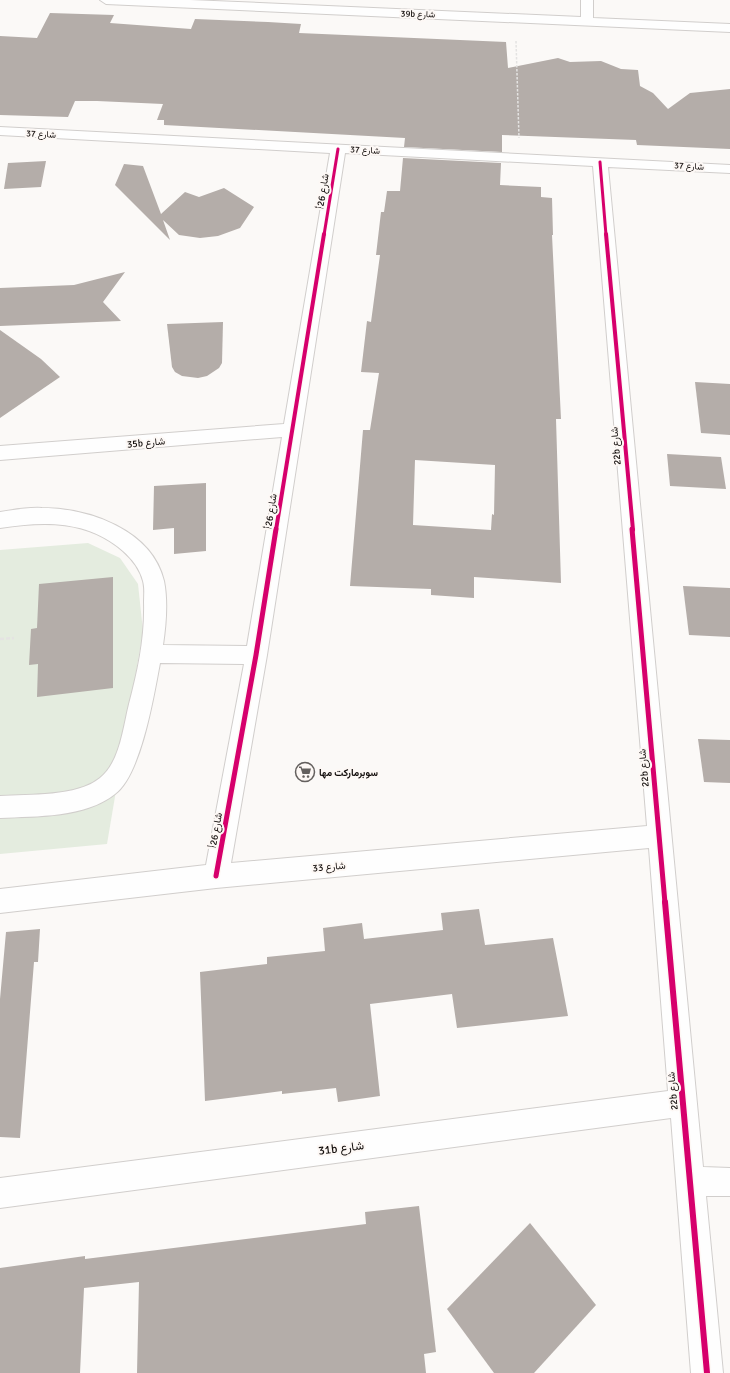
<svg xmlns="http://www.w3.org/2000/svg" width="730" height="1373" font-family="Signika,Vazirmatn,sans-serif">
<rect width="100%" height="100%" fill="#fbf9f7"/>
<!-- green -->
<path fill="#e4ecdf" d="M88,543L120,558L138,584L143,631L107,844L0,854V550Z"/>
<!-- building -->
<g fill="#b4ada9" fill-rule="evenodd">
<path d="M50,13L114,15L110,23L191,29L195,19L268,22L301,24L299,33L506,42L508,68L558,58L570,62L601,61L621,69L638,70L640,86L653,93L668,109L690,93L730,89V149L637,145L636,140L502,135V152L404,147L405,138L164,125V120H157L163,104L97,101H75L68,117L0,115V36L37,38Z"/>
<path d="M403,158L501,163L500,185L541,187V197L552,198L553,235H552L561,419H556L561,583L474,577V598L431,595V589L350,586L363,430H370L379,373L361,372L367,321L371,322L380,255H376L381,212H384L387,191H400ZM415,460L495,465L494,515L492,514L491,530L413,525Z"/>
<path d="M46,161L41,187L4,189L8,163Z"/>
<path d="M124,164L143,166L161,214L185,192L199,197L224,188L254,207L240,228L218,236L200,238L179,235L163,220L170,240L115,185Z"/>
<path d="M125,272L103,302L121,321L0,326V288L74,285Z"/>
<path d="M223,322L222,363L219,368L207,376L198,378L182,376L175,372L172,367L167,324Z"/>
<path d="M0,330L41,359L60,377L0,418Z"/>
<path d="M695,382L730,384V435L701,433Z"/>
<path d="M667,454L721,457L726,489L670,486Z"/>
<path d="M206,483V551L174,554V528L153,530L154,486Z"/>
<path d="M113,577V688L37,697L38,664L29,665L31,629L37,628L39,584Z"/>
<path d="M683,586L730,588V637L689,635Z"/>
<path d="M698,739L730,740V783L704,782Z"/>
<path d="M479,909L485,945L553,938L568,1016L457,1028L452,994L370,1004L380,1096L338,1102L336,1088L282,1094V1091L205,1101L200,972L267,964V957L325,951L323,928L362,923L364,939L443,930L441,913Z"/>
<path d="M40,929L38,962H34L20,1138L0,1137V999L6,932Z"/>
<path d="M419,1206L436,1352L424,1354L426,1373H137L139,1282L84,1288L80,1373H0V1268L85,1256V1259L366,1224L365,1212Z"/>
<path d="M530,1223L596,1305L534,1373H494L447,1309Z"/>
</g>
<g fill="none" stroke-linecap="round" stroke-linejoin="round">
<defs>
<g id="minor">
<path d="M100,0H190L581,17V0H593V18L730,24V32L106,4Z"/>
<path d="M0,127L730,165V173L608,167L703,1167L730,1168V1196H706L723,1373H691L671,1118L0,1208V1178L668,1091L649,848L216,888L0,913V889L206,865L244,664L160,663C154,695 141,775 115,794C85,818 37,816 0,818V796C29,794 77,797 100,778C120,762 123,728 129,704C138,670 145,637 144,602C144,595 145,588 143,581C140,569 132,559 123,551C88,520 44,521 0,528V512C14,510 28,507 42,508C89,508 152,530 164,581C168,601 166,625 163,645L247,646L282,437L0,460V446L284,424L330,153L0,135ZM345,153L593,166L647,826L231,863L267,655Z"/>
</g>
</defs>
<!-- minor casing -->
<use href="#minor" stroke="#d1cecc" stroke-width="2"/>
<!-- path-far1 -->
<path stroke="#e4e3e2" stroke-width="1.5" stroke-dasharray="2.5 1.5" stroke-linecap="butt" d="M516,41L519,138"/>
<!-- path -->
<path stroke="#e4e3e2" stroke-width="2.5" stroke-dasharray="4 2" stroke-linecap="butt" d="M0,639L14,638"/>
<!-- minor -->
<use href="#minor" fill="#fefefe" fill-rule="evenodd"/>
<defs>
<g id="cycleway-far3">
<path d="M600,162L606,235"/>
<path d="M324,235L338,149"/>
</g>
<g id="cycleway-far2">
<path d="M606,234L633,530"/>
<path d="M276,530L324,234"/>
</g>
<g id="cycleway-far1">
<path d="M632,529L665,903"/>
<path d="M216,876L256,655L276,529"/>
</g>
<path id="cycleway" d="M665,902L707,1373"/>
</defs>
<!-- cycleway-far3 casing -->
<use href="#cycleway-far3" stroke="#fdf8f5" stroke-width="4.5"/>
<!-- cycleway-far2 casing -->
<use href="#cycleway-far2" stroke="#fdf8f5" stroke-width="6"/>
<!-- cycleway-far1 casing -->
<use href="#cycleway-far1" stroke="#fdf8f5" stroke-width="8"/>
<!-- cycleway casing -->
<use href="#cycleway" stroke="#fdf8f5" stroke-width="9"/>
<!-- cycleway-far3 -->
<use href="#cycleway-far3" stroke="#d6006c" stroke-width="3"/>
<!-- cycleway-far2 -->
<use href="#cycleway-far2" stroke="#d6006c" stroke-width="4"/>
<!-- cycleway-far1 -->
<use href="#cycleway-far1" stroke="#d6006c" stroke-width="5"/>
<!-- cycleway -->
<use href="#cycleway" stroke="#d6006c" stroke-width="6"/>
</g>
<!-- icons -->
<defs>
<symbol id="supermarket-ring" viewBox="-11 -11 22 22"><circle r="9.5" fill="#fdf8f5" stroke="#64605e" stroke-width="1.5"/><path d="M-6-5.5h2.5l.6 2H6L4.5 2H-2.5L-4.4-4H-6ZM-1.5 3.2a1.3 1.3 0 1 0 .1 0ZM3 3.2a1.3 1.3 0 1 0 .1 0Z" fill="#64605e"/></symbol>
</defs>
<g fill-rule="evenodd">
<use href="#supermarket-ring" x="294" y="761" width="22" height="22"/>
</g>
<g text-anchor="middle" stroke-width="4" stroke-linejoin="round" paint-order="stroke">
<!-- far-street labels -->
<g font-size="9" fill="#120d0b" stroke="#fdf8f5">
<text transform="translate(418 14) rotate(2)" y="3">39b شارع</text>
<text transform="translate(41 134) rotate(3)" y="3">شارع 37</text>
<text transform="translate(365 150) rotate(3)" y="3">شارع 37</text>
<text transform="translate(689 166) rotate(3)" y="3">شارع 37</text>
</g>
<!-- street labels -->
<g font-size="10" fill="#120d0b" stroke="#fdf8f5">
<text transform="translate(322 191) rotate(-81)" y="4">شارع 26أ</text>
<text transform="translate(146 442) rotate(-5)" y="4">35b شارع</text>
<text transform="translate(615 446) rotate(-95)" y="4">22b شارع</text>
<text transform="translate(270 511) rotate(-81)" y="4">شارع 26أ</text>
<text transform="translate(643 768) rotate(-95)" y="4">22b شارع</text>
<text transform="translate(215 830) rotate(-80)" y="4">شارع 26أ</text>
<text transform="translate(329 866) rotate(-5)" y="4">شارع 33</text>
<text transform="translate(672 1091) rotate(-95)" y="4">22b شارع</text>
</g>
<!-- poi labels -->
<g font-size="10" font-weight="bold" fill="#120d0b" stroke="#fdf8f5" text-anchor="start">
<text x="319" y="776">سوبرماركت مها</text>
</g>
<!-- near-street labels -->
<g font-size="12" fill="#120d0b" stroke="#fdf8f5">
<text transform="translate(341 1148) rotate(-7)" y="4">31b شارع</text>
</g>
</g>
</svg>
